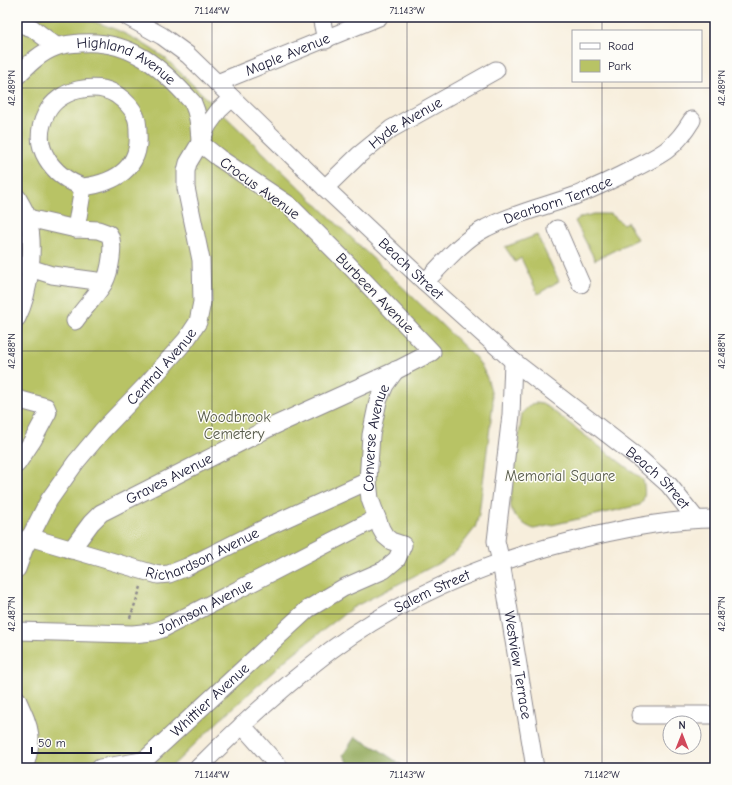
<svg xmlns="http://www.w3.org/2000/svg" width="732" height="785" font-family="'Comic Neue',sans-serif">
<rect width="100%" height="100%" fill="#fdfcf7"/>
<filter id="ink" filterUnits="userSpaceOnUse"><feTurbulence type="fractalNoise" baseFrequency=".025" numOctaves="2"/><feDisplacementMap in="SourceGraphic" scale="8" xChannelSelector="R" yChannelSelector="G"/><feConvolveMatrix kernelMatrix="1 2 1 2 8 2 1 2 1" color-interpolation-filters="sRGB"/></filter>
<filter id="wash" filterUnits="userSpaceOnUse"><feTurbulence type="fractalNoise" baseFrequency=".012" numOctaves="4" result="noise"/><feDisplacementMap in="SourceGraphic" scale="16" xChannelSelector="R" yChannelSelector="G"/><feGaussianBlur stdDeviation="0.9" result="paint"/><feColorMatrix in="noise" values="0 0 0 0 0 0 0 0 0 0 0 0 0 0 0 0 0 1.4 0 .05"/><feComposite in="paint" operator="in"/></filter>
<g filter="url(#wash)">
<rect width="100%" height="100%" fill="#f7eedc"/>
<!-- green -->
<g fill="#b8c365" stroke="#6d7250">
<path d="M17,17C34,17 52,15 69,17C103,20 137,38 165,58L476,358C486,371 491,387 493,403L479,514L475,528L457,551L443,561L352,608L326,628L290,656L220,720L170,768H17Z"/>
<path d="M594,214H611L623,224L627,222L637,239L595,260L575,221L581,217Z"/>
<path d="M537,235L559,281L538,294L521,258L515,262L505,247Z"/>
<path d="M536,403L542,404L548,407L643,480C645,489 646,498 640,505L534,529C525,526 513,517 511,507C510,504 511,500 511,497L522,413L531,404Z"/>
</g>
<!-- forest -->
<path fill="#92a95a" stroke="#5a664a" d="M355,737L378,749L406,768H351L343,755Z"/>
</g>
<g filter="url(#ink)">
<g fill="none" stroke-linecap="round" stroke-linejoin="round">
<defs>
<g id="minor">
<path id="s1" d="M128,17L162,36L188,55L325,188L425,282L513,361L641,460L669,485L696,519"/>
<path d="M321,17L326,40"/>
<path d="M17,23L32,28L56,46"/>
<path id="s2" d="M17,76C28,65 41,52 56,47C63,44 72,44 80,43C131,39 162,68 193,103C199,116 199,127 200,141"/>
<path id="s3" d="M217,83L379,17"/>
<path id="s4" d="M325,188L359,155L391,129L496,70"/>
<path d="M17,197C21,204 26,212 28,219C35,247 30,292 17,318"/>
<path d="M28,218L76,229L98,230L109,234C115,244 110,272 104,283C96,296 84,308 75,321"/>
<path d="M76,229L83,187C114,183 141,169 138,133C138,128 138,120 135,115C132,107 124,100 117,95C96,81 58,89 46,114C29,147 53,176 83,187"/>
<path d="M557,229L581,284"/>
<path d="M17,264L52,275L104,282"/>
<path id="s5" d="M425,282C443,264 462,240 486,228C514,213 547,206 577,195C597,187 616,178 635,168C663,154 675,148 692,120"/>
<path id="s6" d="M513,361L511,415L496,541L501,562L535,768"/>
<path d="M17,399L46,407L48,412L33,440L17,464"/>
<path id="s7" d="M29,537L158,575L169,574L187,567L269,526L368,481"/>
<path id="s8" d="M71,550L91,523L101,513L269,428L397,370L432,352L348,264L289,205L219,158L200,143"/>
<path id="s9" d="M17,569L24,549L49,500L76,462L102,431L148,383L186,340L198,322L202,302L201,260L186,188V171L188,163L200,143L208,125L219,110L232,98"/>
<path id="s10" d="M17,631L133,634L152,632L162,629L377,518"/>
<path d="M17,699C30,728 35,737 24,768"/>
<path d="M640,715H715"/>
<path d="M242,725L280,768"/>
<path id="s11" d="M100,768L142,761L148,757L308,609L343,588L384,570L397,559L403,545L391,541L385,536L381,529L370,499L368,481L371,435L378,401L385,385L396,370"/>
<path id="s12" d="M198,768C240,726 284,686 331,650C408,593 500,557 593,536C633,527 674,519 715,519"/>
</g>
</defs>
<!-- minor casing -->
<use href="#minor" stroke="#8c888c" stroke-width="19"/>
<!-- path -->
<path stroke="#8c888c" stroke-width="2.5" stroke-dasharray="3 3" stroke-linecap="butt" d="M130,618L141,587"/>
<!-- minor -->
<use href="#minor" stroke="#fff" stroke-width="17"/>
</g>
</g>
<!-- ticks -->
<path fill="none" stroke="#22223b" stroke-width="1" stroke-opacity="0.45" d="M17,17V768M212,17V768M407,17V768M602,17V31M602,81V768M17,88H715M17,351H715M17,614H715"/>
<g text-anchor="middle" stroke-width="3" stroke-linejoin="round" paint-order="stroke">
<!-- street labels -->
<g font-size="15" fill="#22223b" stroke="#fdfcf7">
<text dy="5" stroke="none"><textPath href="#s3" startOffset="76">Maple Avenue</textPath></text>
<text dy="5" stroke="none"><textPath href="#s2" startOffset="124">Highland Avenue</textPath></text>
<text dy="5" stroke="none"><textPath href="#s4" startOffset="104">Hyde Avenue</textPath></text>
<text transform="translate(260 188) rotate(36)" y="5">Crocus Avenue</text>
<text dy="5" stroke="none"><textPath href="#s5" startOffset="159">Dearborn Terrace</textPath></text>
<text dy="5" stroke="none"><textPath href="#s1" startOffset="380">Beach Street</textPath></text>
<text transform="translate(375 293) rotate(46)" y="5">Burbeen Avenue</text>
<text dy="5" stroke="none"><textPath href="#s9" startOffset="251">Central Avenue</textPath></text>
<text dy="5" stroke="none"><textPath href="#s11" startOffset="508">Converse Avenue</textPath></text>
<text dy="5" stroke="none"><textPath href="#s8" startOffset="124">Graves Avenue</textPath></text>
<text dy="5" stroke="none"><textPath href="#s1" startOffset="704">Beach Street</textPath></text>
<text dy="5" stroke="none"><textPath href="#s7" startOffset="183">Richardson Avenue</textPath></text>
<text dy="5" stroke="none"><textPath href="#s12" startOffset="295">Salem Street</textPath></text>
<text dy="5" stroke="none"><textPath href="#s10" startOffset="194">Johnson Avenue</textPath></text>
<text dy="5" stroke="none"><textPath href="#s6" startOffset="307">Westview Terrace</textPath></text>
<text dy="5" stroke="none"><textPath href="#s11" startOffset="134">Whittier Avenue</textPath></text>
</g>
<!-- park labels -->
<g font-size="15" fill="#565a4a" stroke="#fdfcf7">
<text x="234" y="422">Woodbrook<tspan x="234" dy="17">Cemetery</tspan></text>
<text x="560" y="481">Memorial Square</text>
</g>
</g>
<!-- margin -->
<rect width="732" height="785" fill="none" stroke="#fdfcf7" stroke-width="44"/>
<!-- legend -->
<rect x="572" y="30" width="130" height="52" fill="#fdfcf7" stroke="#a5a5ac"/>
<rect x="580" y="43" width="20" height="6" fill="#ffffff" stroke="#a5a5ac"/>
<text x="608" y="50" font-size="12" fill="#22223b">Road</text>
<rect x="580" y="60" width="20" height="12" fill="#b8c365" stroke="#a5a5ac"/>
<text x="608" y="70" font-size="12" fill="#22223b">Park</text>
<!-- north arrow -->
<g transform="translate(682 735)"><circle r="19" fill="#fdfcf7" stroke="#a5a5ac"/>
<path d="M0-3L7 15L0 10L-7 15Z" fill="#d1495b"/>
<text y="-6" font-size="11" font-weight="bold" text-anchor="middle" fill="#22223b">N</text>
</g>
<!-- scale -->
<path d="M32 747v6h119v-6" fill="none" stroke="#22223b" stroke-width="2"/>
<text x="38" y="747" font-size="12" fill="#22223b" stroke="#fdfcf7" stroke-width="3" paint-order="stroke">50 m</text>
<rect x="22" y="22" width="688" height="741" fill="none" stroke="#22223b" stroke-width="1.5"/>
<g font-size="10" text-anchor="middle" fill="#22223b">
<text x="212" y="14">71.144°W</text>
<text x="407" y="14">71.143°W</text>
<text transform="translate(11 88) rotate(-90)" y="4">42.489°N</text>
<text transform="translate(721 88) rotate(-90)" y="4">42.489°N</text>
<text transform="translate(11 351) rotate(-90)" y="4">42.488°N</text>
<text transform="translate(721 351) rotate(-90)" y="4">42.488°N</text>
<text transform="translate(11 614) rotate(-90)" y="4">42.487°N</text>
<text transform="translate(721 614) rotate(-90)" y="4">42.487°N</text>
<text x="212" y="778">71.144°W</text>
<text x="407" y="778">71.143°W</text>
<text x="602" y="778">71.142°W</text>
</g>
</svg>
